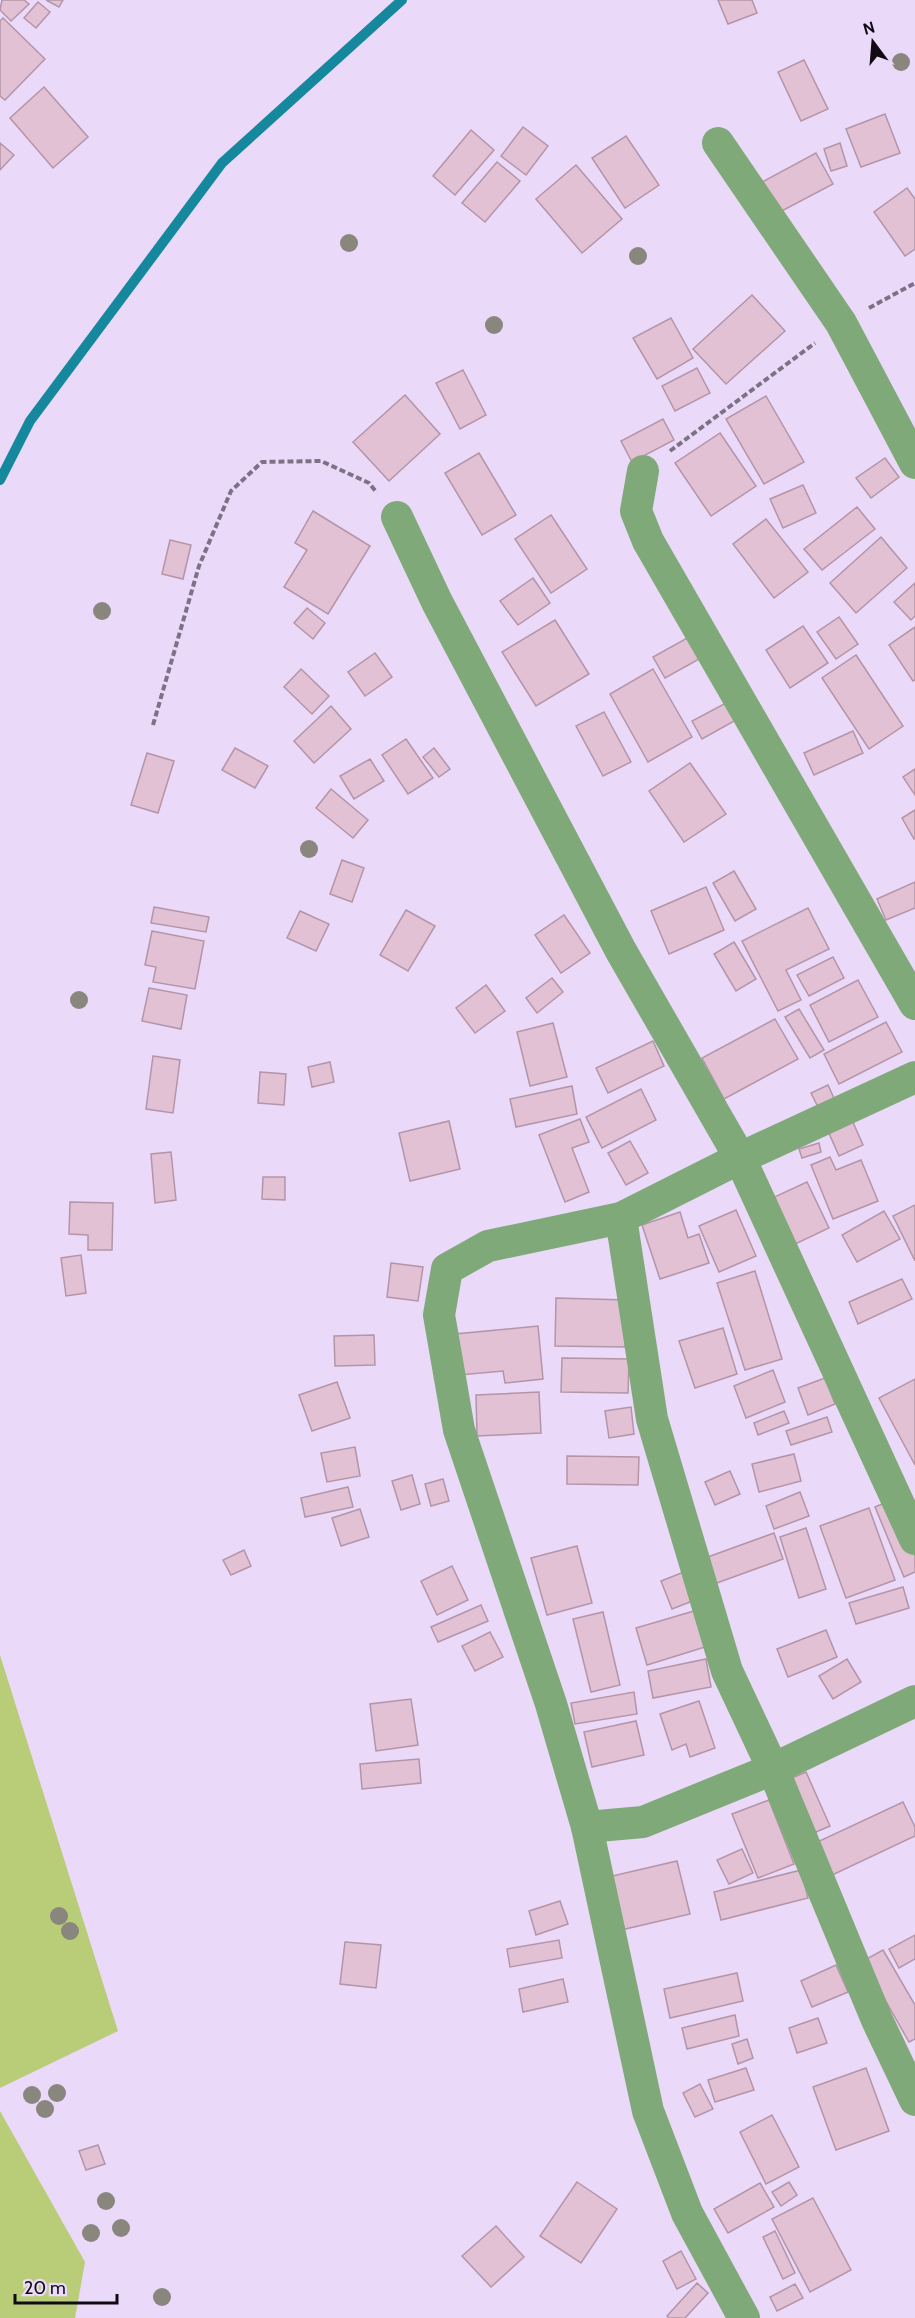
<svg xmlns="http://www.w3.org/2000/svg" width="915" height="2318" font-family="Cabin,sans-serif">
<rect width="100%" height="100%" fill="#ead9f8"/>
<!-- green -->
<g fill="#b9cd79">
<path d="M0,1655L118,2031L0,2088Z"/>
<path d="M0,2111L85,2262L75,2318H0Z"/>
</g>
<g fill="none" stroke-linecap="round" stroke-linejoin="round">
<!-- stream -->
<path stroke="#15889d" stroke-width="10" d="M0,480L30,421L222,163L402,0"/>
</g>
<!-- building -->
<g fill="#e2c1d5" stroke="#b495a8" stroke-width="1.5">
<path d="M2,0H24L29,4L11,21L0,10Z"/>
<path d="M46,0H63L59,7Z"/>
<path d="M718,0H752L757,13L728,24Z"/>
<path d="M38,2L50,12L36,28L24,18Z"/>
<path d="M3,18L45,59L5,100L0,96V21Z"/>
<path d="M804,60L828,109L801,121L778,72Z"/>
<path d="M44,87L88,137L53,168L10,118Z"/>
<path d="M885,114L900,153L861,167L846,129Z"/>
<path d="M523,127L548,146L526,175L501,156Z"/>
<path d="M471,130L494,150L455,195L433,176Z"/>
<path d="M626,136L659,185L625,208L592,158Z"/>
<path d="M0,143L14,155L0,170Z"/>
<path d="M840,143L847,166L831,171L824,149Z"/>
<path d="M816,153L833,184L778,213L762,182Z"/>
<path d="M497,162L520,181L485,222L462,203Z"/>
<path d="M576,165L622,219L582,253L536,199Z"/>
<path d="M907,188L915,199V249L905,256L874,212Z"/>
<path d="M752,295L785,331L726,384L693,349Z"/>
<path d="M671,318L693,358L657,379L633,338Z"/>
<path d="M697,368L710,393L675,411L662,386Z"/>
<path d="M463,370L486,415L460,429L436,383Z"/>
<path d="M405,395L440,434L389,481L353,442Z"/>
<path d="M766,396L804,462L764,484L726,419Z"/>
<path d="M663,419L674,440L632,462L621,441Z"/>
<path d="M720,433L756,486L711,516L675,463Z"/>
<path d="M479,453L516,515L482,535L445,473Z"/>
<path d="M885,458L899,477L871,498L856,478Z"/>
<path d="M803,485L816,513L783,528L770,499Z"/>
<path d="M857,507L875,529L822,570L804,549Z"/>
<path d="M313,511L370,546L328,614L284,587L307,550L295,543Z"/>
<path d="M551,515L587,569L551,593L515,539Z"/>
<path d="M766,519L808,572L774,598L733,544Z"/>
<path d="M881,537L907,568L856,613L830,583Z"/>
<path d="M170,540L191,545L183,579L162,574Z"/>
<path d="M533,578L550,603L518,625L500,601Z"/>
<path d="M915,583V616L911,620L894,602Z"/>
<path d="M307,608L325,623L313,639L294,623Z"/>
<path d="M839,617L858,644L836,659L817,632Z"/>
<path d="M555,620L589,674L536,706L502,652Z"/>
<path d="M803,626L828,663L790,688L766,650Z"/>
<path d="M915,627V680L913,681L889,645Z"/>
<path d="M689,637L701,658L665,678L653,657Z"/>
<path d="M375,653L392,677L365,696L348,672Z"/>
<path d="M856,655L903,726L869,749L822,678Z"/>
<path d="M301,669L329,696L312,714L284,687Z"/>
<path d="M653,669L692,737L648,762L610,694Z"/>
<path d="M726,703L736,720L702,739L692,721Z"/>
<path d="M331,706L351,729L314,763L294,741Z"/>
<path d="M604,712L631,762L603,776L576,726Z"/>
<path d="M853,731L863,753L814,775L804,753Z"/>
<path d="M406,739L433,778L408,794L382,755Z"/>
<path d="M235,748L268,766L255,788L222,770Z"/>
<path d="M434,748L450,769L439,777L423,757Z"/>
<path d="M147,753L174,761L158,813L131,805Z"/>
<path d="M370,759L384,781L354,799L340,776Z"/>
<path d="M690,763L726,814L684,842L649,791Z"/>
<path d="M915,769V795L903,777Z"/>
<path d="M331,789L368,820L353,838L316,808Z"/>
<path d="M915,810V838L914,839L902,818Z"/>
<path d="M342,860L364,868L352,902L330,894Z"/>
<path d="M734,871L756,909L735,921L713,883Z"/>
<path d="M915,882V908L886,920L877,899Z"/>
<path d="M706,887L724,930L669,954L651,911Z"/>
<path d="M154,907L209,917L206,932L151,923Z"/>
<path d="M808,908L829,949L786,970L801,1000L778,1011L742,941Z"/>
<path d="M406,910L435,926L408,971L380,955Z"/>
<path d="M300,911L329,924L316,951L287,938Z"/>
<path d="M564,915L590,953L561,973L535,935Z"/>
<path d="M152,931L204,941L195,989L153,982L156,967L145,965Z"/>
<path d="M734,942L756,979L736,991L714,954Z"/>
<path d="M833,957L844,978L809,996L797,975Z"/>
<path d="M552,978L563,992L537,1013L526,998Z"/>
<path d="M858,980L878,1017L829,1042L810,1005Z"/>
<path d="M486,985L505,1011L475,1033L456,1008Z"/>
<path d="M149,988L187,995L181,1029L142,1021Z"/>
<path d="M799,1009L824,1050L810,1058L785,1017Z"/>
<path d="M775,1019L798,1059L724,1099L702,1058Z"/>
<path d="M886,1022L902,1052L839,1084L824,1054Z"/>
<path d="M553,1023L567,1077L530,1086L517,1032Z"/>
<path d="M653,1041L664,1066L608,1093L596,1068Z"/>
<path d="M153,1056L180,1060L173,1113L146,1109Z"/>
<path d="M330,1062L334,1082L312,1087L308,1067Z"/>
<path d="M260,1072L286,1074L284,1105L258,1103Z"/>
<path d="M828,1085L837,1105L821,1113L811,1093Z"/>
<path d="M572,1086L577,1114L516,1127L510,1099Z"/>
<path d="M641,1089L656,1120L602,1148L586,1117Z"/>
<path d="M580,1119L589,1142L572,1148L589,1192L565,1202L539,1135Z"/>
<path d="M852,1120L863,1145L839,1156L828,1131Z"/>
<path d="M449,1121L460,1169L410,1181L399,1133Z"/>
<path d="M630,1141L648,1173L626,1185L608,1153Z"/>
<path d="M819,1143L821,1152L802,1158L799,1149Z"/>
<path d="M171,1152L176,1200L155,1203L151,1154Z"/>
<path d="M830,1157L836,1170L861,1160L878,1201L833,1219L811,1165Z"/>
<path d="M263,1177H285V1200L262,1199Z"/>
<path d="M807,1182L829,1228L791,1246L770,1199Z"/>
<path d="M70,1202L113,1203L112,1250H88V1235L69,1234Z"/>
<path d="M915,1205V1261L893,1216Z"/>
<path d="M736,1210L756,1256L719,1272L699,1226Z"/>
<path d="M884,1211L900,1239L857,1262L842,1235Z"/>
<path d="M680,1212L688,1238L699,1234L709,1263L660,1279L642,1225Z"/>
<path d="M81,1255L86,1293L66,1296L61,1258Z"/>
<path d="M391,1263L423,1267L418,1301L387,1297Z"/>
<path d="M755,1271L782,1359L745,1370L717,1283Z"/>
<path d="M902,1279L912,1299L858,1324L849,1302Z"/>
<path d="M556,1298L626,1300L625,1347L555,1346Z"/>
<path d="M538,1326L543,1379L505,1383L503,1371L459,1375L455,1334Z"/>
<path d="M723,1328L737,1374L695,1388L679,1341Z"/>
<path d="M374,1335L375,1365L335,1366L334,1336Z"/>
<path d="M562,1358L629,1359L628,1393L561,1392Z"/>
<path d="M773,1370L785,1402L746,1418L734,1386Z"/>
<path d="M825,1378L835,1404L808,1415L798,1388Z"/>
<path d="M915,1379V1465L879,1398Z"/>
<path d="M337,1382L350,1418L312,1431L299,1395Z"/>
<path d="M539,1392L541,1433L477,1436L476,1395Z"/>
<path d="M631,1407L634,1434L609,1438L605,1411Z"/>
<path d="M784,1411L789,1423L758,1435L754,1423Z"/>
<path d="M827,1417L832,1432L791,1445L786,1431Z"/>
<path d="M355,1447L360,1476L327,1482L321,1453Z"/>
<path d="M794,1454L801,1481L759,1492L752,1464Z"/>
<path d="M567,1456L639,1457L638,1485L567,1484Z"/>
<path d="M730,1471L740,1494L715,1505L705,1482Z"/>
<path d="M412,1475L420,1504L401,1510L392,1481Z"/>
<path d="M443,1479L449,1501L431,1506L425,1484Z"/>
<path d="M348,1487L353,1507L305,1517L301,1498Z"/>
<path d="M800,1492L809,1516L774,1529L766,1506Z"/>
<path d="M892,1500L915,1556V1572L904,1577L875,1507Z"/>
<path d="M869,1508L895,1580L846,1598L820,1526Z"/>
<path d="M360,1509L369,1537L341,1546L332,1518Z"/>
<path d="M806,1528L826,1589L799,1598L780,1537Z"/>
<path d="M774,1533L783,1559L714,1584L705,1558Z"/>
<path d="M577,1546L592,1603L547,1615L531,1558Z"/>
<path d="M244,1550L251,1566L231,1575L223,1560Z"/>
<path d="M452,1566L468,1600L437,1615L421,1581Z"/>
<path d="M684,1572L695,1600L672,1609L661,1581Z"/>
<path d="M903,1587L909,1608L856,1624L849,1603Z"/>
<path d="M481,1605L488,1621L438,1642L431,1627Z"/>
<path d="M694,1611L705,1647L647,1665L636,1628Z"/>
<path d="M603,1612L620,1685L591,1692L573,1619Z"/>
<path d="M826,1630L837,1657L788,1677L777,1649Z"/>
<path d="M490,1632L503,1657L475,1671L462,1646Z"/>
<path d="M706,1659L711,1687L653,1698L648,1671Z"/>
<path d="M847,1659L861,1682L833,1699L819,1676Z"/>
<path d="M634,1692L637,1714L575,1724L571,1703Z"/>
<path d="M411,1699L418,1745L376,1751L370,1704Z"/>
<path d="M699,1701L715,1748L690,1757L686,1744L672,1750L660,1714Z"/>
<path d="M636,1721L644,1755L592,1767L584,1732Z"/>
<path d="M419,1759L421,1783L362,1789L360,1764Z"/>
<path d="M806,1772L830,1826L809,1835L785,1781Z"/>
<path d="M769,1800L794,1864L758,1878L732,1814Z"/>
<path d="M903,1802L915,1827V1836L828,1877L813,1844Z"/>
<path d="M742,1849L753,1873L729,1884L717,1860Z"/>
<path d="M677,1861L690,1914L621,1930L608,1877Z"/>
<path d="M801,1870L808,1898L721,1920L714,1892Z"/>
<path d="M560,1901L568,1924L536,1935L529,1911Z"/>
<path d="M915,1935V1959L899,1968L889,1949Z"/>
<path d="M559,1940L562,1958L510,1967L507,1949Z"/>
<path d="M345,1942L381,1945L376,1988L340,1984Z"/>
<path d="M883,1950L915,2005V2039L909,2042L863,1961Z"/>
<path d="M836,1965L848,1992L812,2007L801,1981Z"/>
<path d="M737,1973L743,2001L670,2018L664,1989Z"/>
<path d="M563,1979L568,2002L523,2012L519,1989Z"/>
<path d="M735,2015L739,2036L687,2049L682,2028Z"/>
<path d="M818,2018L827,2043L797,2053L789,2028Z"/>
<path d="M747,2039L753,2058L738,2064L732,2044Z"/>
<path d="M746,2068L754,2090L715,2102L708,2080Z"/>
<path d="M866,2068L889,2131L836,2150L813,2087Z"/>
<path d="M700,2084L713,2109L695,2117L683,2093Z"/>
<path d="M772,2115L799,2167L766,2184L740,2132Z"/>
<path d="M98,2145L105,2164L86,2170L79,2151Z"/>
<path d="M577,2182L617,2209L581,2263L540,2236Z"/>
<path d="M789,2182L797,2195L781,2206L772,2192Z"/>
<path d="M760,2183L774,2207L728,2233L714,2209Z"/>
<path d="M813,2198L851,2270L810,2292L772,2219Z"/>
<path d="M496,2226L524,2257L491,2287L462,2256Z"/>
<path d="M775,2231L795,2273L783,2279L763,2237Z"/>
<path d="M681,2251L696,2279L677,2289L663,2261Z"/>
<path d="M697,2283L708,2293L685,2318H669L667,2316Z"/>
<path d="M795,2284L803,2298L777,2311L770,2297Z"/>
</g>
<g fill="none" stroke-linecap="round" stroke-linejoin="round">
<!-- path -->
<g stroke="#7d7186" stroke-width="4" stroke-dasharray="6 3" stroke-linecap="butt">
<path d="M869,308L915,283"/>
<path d="M670,451L815,343"/>
<path d="M153,725L199,566L231,491L262,462L321,461L369,483L377,493"/>
</g>
<!-- street -->
<g stroke="#7fa978" stroke-width="32">
<path d="M718,143L841,323L915,463"/>
<path d="M643,471L636,511L648,541L915,1004"/>
<path d="M397,517L437,602L621,951L740,1158L915,1539"/>
<path d="M621,1218L652,1419L727,1671L773,1769L877,2020L915,2100"/>
<path d="M587,1827L643,1822L773,1769L915,1701"/>
<path d="M744,2318L687,2213L648,2111L587,1827L551,1704L459,1430L439,1315L447,1269L488,1246L621,1218L740,1158L915,1077"/>
</g>
</g>
<!-- trees -->
<g fill="#89867e">
<circle cx="901" cy="62" r="9"/>
<circle cx="349" cy="243" r="9"/>
<circle cx="638" cy="256" r="9"/>
<circle cx="494" cy="325" r="9"/>
<circle cx="102" cy="611" r="9"/>
<circle cx="309" cy="849" r="9"/>
<circle cx="79" cy="1000" r="9"/>
<circle cx="59" cy="1916" r="9"/>
<circle cx="70" cy="1931" r="9"/>
<circle cx="57" cy="2093" r="9"/>
<circle cx="32" cy="2095" r="9"/>
<circle cx="45" cy="2109" r="9"/>
<circle cx="106" cy="2201" r="9"/>
<circle cx="121" cy="2228" r="9"/>
<circle cx="91" cy="2233" r="9"/>
<circle cx="162" cy="2297" r="9"/>
</g>
<!-- north arrow -->
<g transform="translate(873 42) rotate(344)" stroke="#ead9f8" stroke-width="4.5" paint-order="stroke">
<path d="M0-4.5L10 22L0 15L-10 22Z" fill="#100a14"/>
<text y="-9" font-size="16" font-weight="bold" text-anchor="middle" fill="#100a14">N</text>
</g>
<!-- scale -->
<path d="M15 2294v9h102v-9" fill="none" stroke="#100a14" stroke-width="3"/>
<text x="24" y="2294" font-size="18" fill="#100a14" stroke="#ead9f8" stroke-width="4.5" paint-order="stroke">20 m</text>
</svg>
